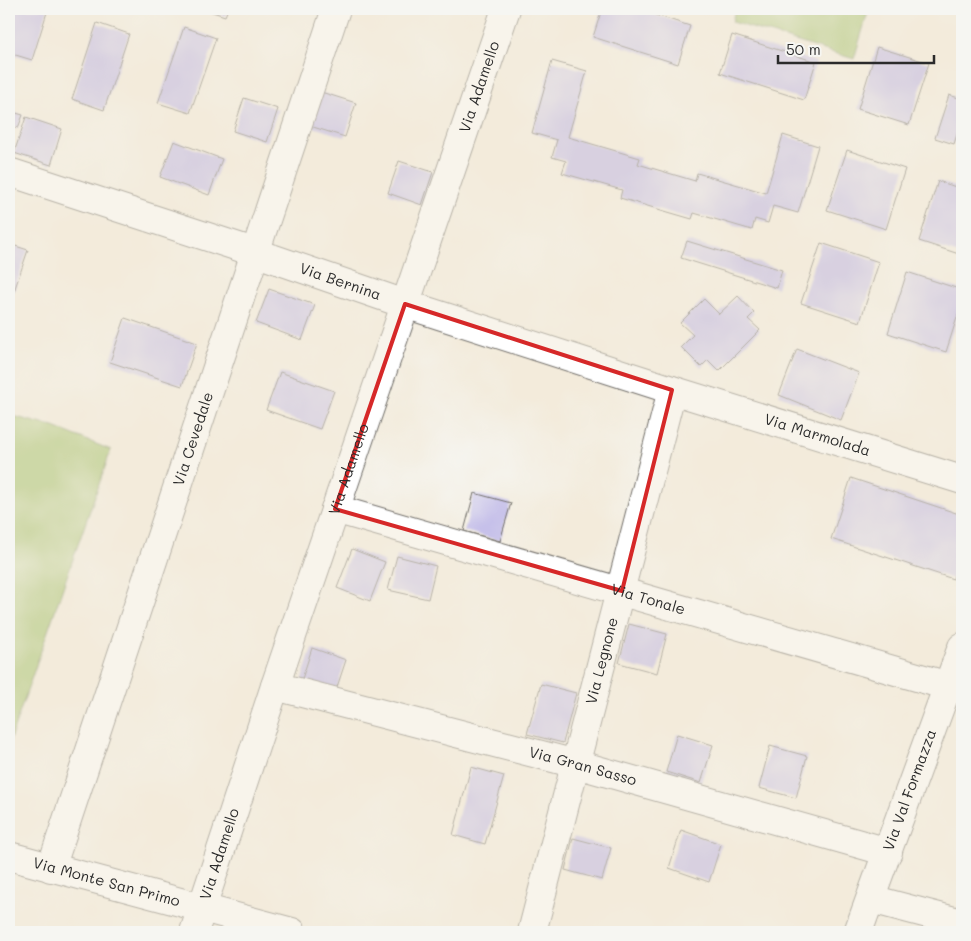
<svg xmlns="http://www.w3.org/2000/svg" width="971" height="941" font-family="Mali,sans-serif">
<rect width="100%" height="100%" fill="#f6f6f2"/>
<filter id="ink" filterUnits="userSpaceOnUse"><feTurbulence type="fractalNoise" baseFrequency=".02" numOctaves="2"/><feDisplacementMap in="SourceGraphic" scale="10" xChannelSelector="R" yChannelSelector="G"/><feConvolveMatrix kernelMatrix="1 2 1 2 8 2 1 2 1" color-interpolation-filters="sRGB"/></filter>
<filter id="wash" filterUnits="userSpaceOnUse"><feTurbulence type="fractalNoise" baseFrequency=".0096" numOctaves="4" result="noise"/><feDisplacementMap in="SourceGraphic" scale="20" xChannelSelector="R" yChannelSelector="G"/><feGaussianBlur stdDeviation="1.12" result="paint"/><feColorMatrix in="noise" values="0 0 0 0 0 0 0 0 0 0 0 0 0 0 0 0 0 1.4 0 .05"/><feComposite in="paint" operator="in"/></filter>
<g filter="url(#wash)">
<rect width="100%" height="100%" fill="#f3ebdb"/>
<!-- green -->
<g fill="#a1c067" stroke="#667649">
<path d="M735,9H869L854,59L732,22Z"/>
<path d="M9,415L54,427L111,450L9,743Z"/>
</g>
<g id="blocks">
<!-- building -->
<g fill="#b8b0e7">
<path d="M11,9H48L32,60L9,53Z"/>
<path d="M203,9H228L225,16Z"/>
<path d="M602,9H637L690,26L678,64L593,37Z"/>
<path d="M97,23L129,34L104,110L72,99Z"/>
<path d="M184,27L216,38L190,113L158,103Z"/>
<path d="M732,35L816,62L804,100L720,73Z"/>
<path d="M877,47L929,63L909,125L858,109Z"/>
<path d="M552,61L587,71L568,137L640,158L638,164L695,181L697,173L766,193L783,135L818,146L798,213L773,206L768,223L755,219L752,230L694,213L692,219L620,198L622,190L562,173L566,161L552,157L557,140L532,133Z"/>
<path d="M321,92L356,103L345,137L310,126Z"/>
<path d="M949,95L962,99V129L959,128L954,144L935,138Z"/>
<path d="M244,98L278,109L267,142L233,131Z"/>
<path d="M9,111L23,115L18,128L9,125Z"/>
<path d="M26,117L62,129L51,165L14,153Z"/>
<path d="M174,141L222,159L209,195L160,177Z"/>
<path d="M847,150L905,169L886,229L827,210Z"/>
<path d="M399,161L433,172L422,205L388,193Z"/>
<path d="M938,181L962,189V255L919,241Z"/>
<path d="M687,241L782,270L777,288L681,258Z"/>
<path d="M821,243L879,262L860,322L801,303Z"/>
<path d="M9,244L28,250L9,306Z"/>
<path d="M907,272L962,290V302L946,352L888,333Z"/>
<path d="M269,289L315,305L302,340L256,323Z"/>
<path d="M738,296L754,313L748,319L760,330L719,371L708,360L701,367L681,347L693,335L680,323L704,299L719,314Z"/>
<path d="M125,318L197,343L182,386L110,362Z"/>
<path d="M797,349L859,373L841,420L779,395Z"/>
<path d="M280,372L334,391L320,429L266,410Z"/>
<path d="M851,478L962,515V551L953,579L831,539Z"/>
<path d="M474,493L511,503L500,541L464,531Z"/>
<path d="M352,549L385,562L370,601L337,588Z"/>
<path d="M397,556L436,566L428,599L388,590Z"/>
<path d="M629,624L667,634L657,673L619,663Z"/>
<path d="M312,648L346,660L335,693L301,682Z"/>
<path d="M541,684L576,693L563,743L527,734Z"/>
<path d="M677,734L713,745L701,783L666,772Z"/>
<path d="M770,746L807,756L796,798L759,788Z"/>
<path d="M471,767L504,776L485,844L453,835Z"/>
<path d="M681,830L721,844L709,882L669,868Z"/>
<path d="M573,838L611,848L602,880L565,870Z"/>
</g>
</g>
</g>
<g filter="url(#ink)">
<use href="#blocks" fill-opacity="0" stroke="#716e69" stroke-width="1"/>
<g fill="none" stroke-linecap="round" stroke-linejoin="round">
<defs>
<g id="minor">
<path id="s1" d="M9,172L254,252L405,304L672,390L962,480"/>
<path id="s2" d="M335,509L962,690"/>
<path id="s3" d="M275,686L576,764L888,852"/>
<path id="s4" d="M9,856L292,932"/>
<path id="s5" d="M51,868L336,9"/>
<path d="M871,899L962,923"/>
<path id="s6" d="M194,932L275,686L506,9"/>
<path id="s7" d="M532,932L672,390"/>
<path id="s8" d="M858,932L962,647"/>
</g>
</defs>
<!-- minor casing -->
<use href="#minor" stroke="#716e69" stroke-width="30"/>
<!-- minor -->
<use href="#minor" stroke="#fff" stroke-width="28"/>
</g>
</g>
<!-- marked area -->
<path d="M0 0H971V941H0ZM405,304L672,390L622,591L335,509Z" fill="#f3ebdb" fill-opacity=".55" fill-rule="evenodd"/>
<path fill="none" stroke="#d62828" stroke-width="4" stroke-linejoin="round" d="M405,304L672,390L622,591L335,509Z"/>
<g text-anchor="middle" stroke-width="4" stroke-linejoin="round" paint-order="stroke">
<!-- street labels -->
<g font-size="15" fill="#2b2b2b" stroke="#f6f6f2">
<text dy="5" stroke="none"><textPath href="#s6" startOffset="892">Via Adamello</textPath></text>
<text dy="5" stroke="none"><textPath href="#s1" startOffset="349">Via Bernina</textPath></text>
<text dy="5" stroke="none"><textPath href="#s1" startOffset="850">Via Marmolada</textPath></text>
<text dy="5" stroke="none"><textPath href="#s5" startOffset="452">Via Cevedale</textPath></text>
<text dy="5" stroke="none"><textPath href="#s6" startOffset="488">Via Adamello</textPath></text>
<text dy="5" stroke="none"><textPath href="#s2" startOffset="326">Via Tonale</textPath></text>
<text dy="5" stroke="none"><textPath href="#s7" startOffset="280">Via Legnone</textPath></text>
<text dy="5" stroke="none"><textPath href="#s3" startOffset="318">Via Gran Sasso</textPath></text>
<text dy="5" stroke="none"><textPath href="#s8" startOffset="151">Via Val Formazza</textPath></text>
<text dy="5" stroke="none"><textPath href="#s6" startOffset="82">Via Adamello</textPath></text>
<text dy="5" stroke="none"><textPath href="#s4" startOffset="101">Via Monte San Primo</textPath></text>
</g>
</g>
<!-- margin -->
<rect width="971" height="941" fill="none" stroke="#f6f6f2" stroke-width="30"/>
<!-- scale -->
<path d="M778 55v8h156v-8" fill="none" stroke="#2b2b2b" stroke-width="2.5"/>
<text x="786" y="55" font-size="15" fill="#2b2b2b" stroke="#f6f6f2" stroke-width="4" paint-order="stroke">50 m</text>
</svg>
